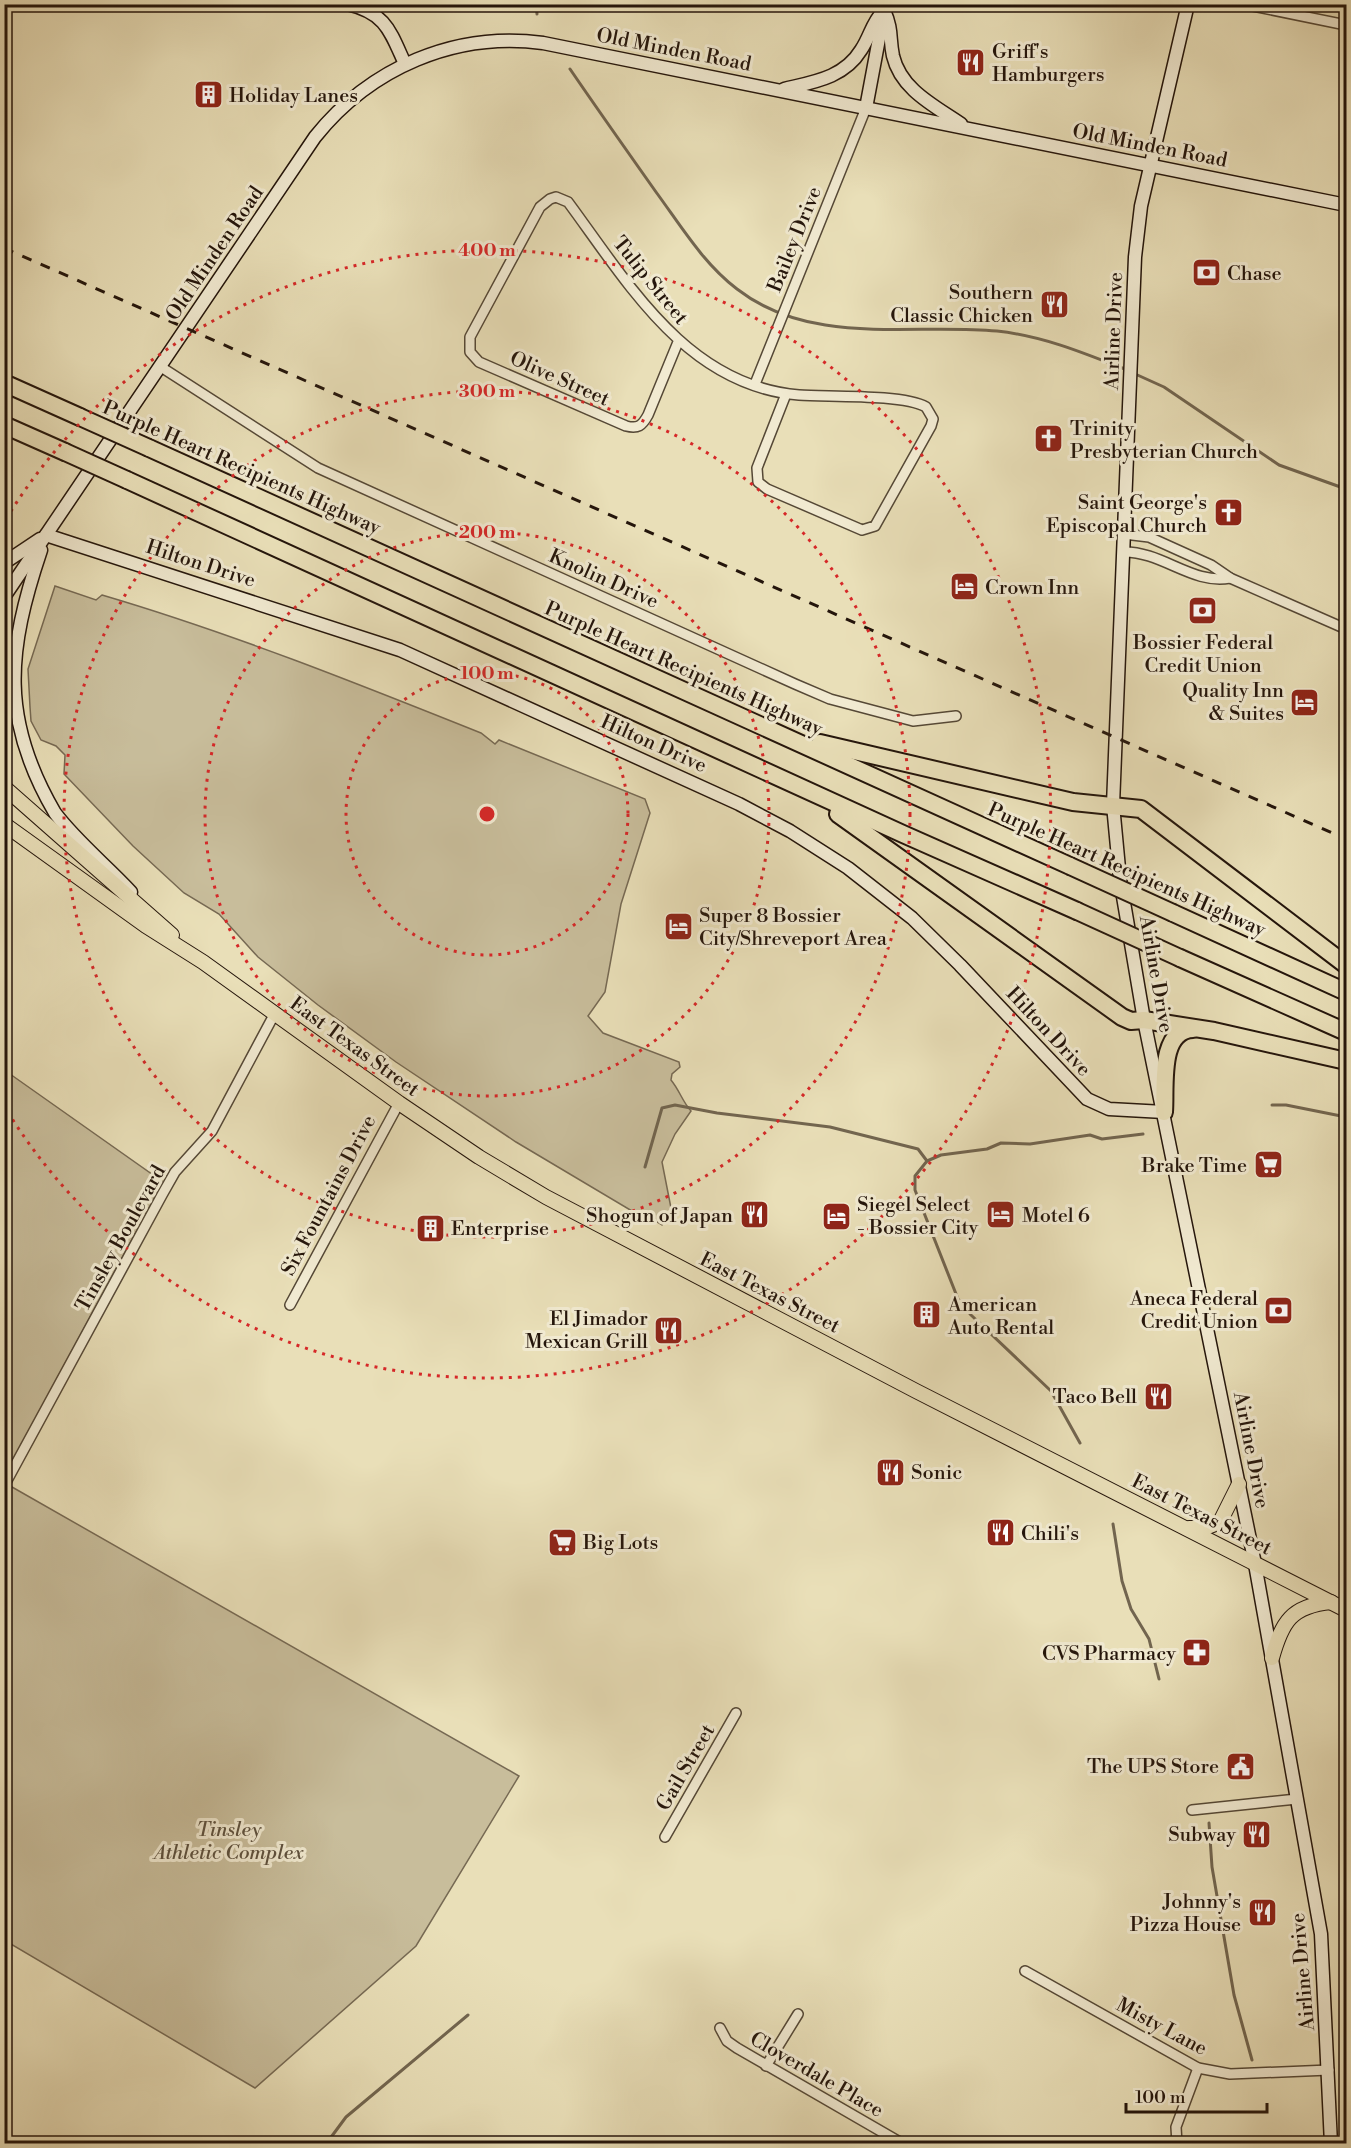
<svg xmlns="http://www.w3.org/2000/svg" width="1351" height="2148" font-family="'Libre Bodoni',serif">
<rect width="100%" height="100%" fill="#e9dfb8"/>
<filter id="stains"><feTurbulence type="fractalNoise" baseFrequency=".00333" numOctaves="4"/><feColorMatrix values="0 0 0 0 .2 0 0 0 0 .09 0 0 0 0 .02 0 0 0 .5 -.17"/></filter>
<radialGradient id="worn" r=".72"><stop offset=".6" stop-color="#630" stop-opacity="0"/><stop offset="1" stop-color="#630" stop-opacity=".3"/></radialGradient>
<!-- green -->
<g fill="#c8bd9b" stroke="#766953" stroke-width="1.5">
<path d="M55,586L96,600L102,595C231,633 356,683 481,733L495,744L499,740L645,799L650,813L621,904L605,992L588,1016L603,1033L679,1062L680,1067L672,1074L671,1080C680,1091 682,1101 691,1111L675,1134L662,1162L671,1208L662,1225L651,1218L642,1217L516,1142L396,1062L318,1005L258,957L219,914L184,893L133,846L64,774L65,755L56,746L41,740L31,721L30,707L28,669Z"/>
<path d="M10,1074L163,1182L5,1475L4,1084Z"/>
<path d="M5,1483L519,1776L416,1946L255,2088L11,1944L5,1956Z"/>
</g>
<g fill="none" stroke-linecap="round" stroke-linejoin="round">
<!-- stream -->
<g stroke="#72654f" stroke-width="3">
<path d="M536,4L537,14"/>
<path d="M570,69C598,110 627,151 656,192C681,226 703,263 737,289C812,347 910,323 997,331C1043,336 1084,353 1127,370"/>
<path d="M1133,373L1164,387L1279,465L1346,489"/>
<path d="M1272,1105H1286L1346,1117"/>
<path d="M645,1167L662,1108L675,1105L717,1113L830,1127L918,1149L927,1161"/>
<path d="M1080,1443L1051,1391L971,1315L958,1299L915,1190V1176L927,1161L941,1155L987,1149L1001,1143L1030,1144L1090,1135L1102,1139L1143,1134"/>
<path d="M1113,1524L1122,1581L1131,1609L1149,1639L1159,1679"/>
<path d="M1209,1823L1212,1867L1234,1995L1252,2060"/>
<path d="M326,2144L346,2117L468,2015"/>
</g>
<defs>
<g id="street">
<path d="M1243,4L1346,25"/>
<path d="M678,342L648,415C642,426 638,429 626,426L479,362L470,352V337L540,207L550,199L556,197L568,202C628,283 687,386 799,395C829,397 903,394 926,407L933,419L931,426L875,526L862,530L767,489L758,482L757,468L786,394"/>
<path d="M161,367L318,468L795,684L830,699L913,721L956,716"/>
<path d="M755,384L866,108"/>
<path d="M1124,534L1149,537L1211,565L1230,578L1346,629"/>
<path d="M1123,552C1162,551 1192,585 1230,578"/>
<path d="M290,1305L399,1103"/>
<path d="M4,1486L162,1195L175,1172L212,1131L275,1013"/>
<path d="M1192,1810L1297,1799"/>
<path d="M665,1837L736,1713"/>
<path d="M1025,1971L1198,2068L1230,2074L1329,2070"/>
<path d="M720,2028L727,2041L737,2048L903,2144"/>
<path d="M766,2066L798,2014"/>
<path d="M1177,2144L1176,2127L1198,2068"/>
</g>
<g id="secondary">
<path d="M347,4C386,13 390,31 405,64"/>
<path d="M1188,4L1141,206L1135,257L1113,805L1120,879L1144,1020L1255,1564L1321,1934L1331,2144"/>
<path d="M784,89C813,82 844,78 861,50C871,35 871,24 884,10C893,31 889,37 893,56C901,90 935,106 961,124"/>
<path d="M866,108L884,12"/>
<path d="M46,535L400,650L739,804L790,831L848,868L912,918L960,965L1087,1099L1109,1109L1164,1112"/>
<path d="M41,550C7,651 0,719 55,813C77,842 106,865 131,892"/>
<path d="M4,563L40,539"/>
<path d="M4,597L315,137C370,68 455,31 543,43L1346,205"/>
</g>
<g id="primary">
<path d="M4,787L172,935"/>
<path d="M4,824L146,926L203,962L399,1103L479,1157L546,1197L916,1391L1346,1610"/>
<path d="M1189,1528H1205L1220,1522L1239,1484"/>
<path d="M1272,1658C1282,1622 1291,1606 1331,1602"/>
</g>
<g id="highway">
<path d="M4,383L80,417"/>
<path d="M4,425L65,452"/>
<path d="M149,448L1070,866"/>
<path d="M127,480L903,834L1077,911"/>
<path d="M820,743L1073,802L1141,809L1346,965"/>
<path d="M838,814L1122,1017L1131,1021L1144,1020L1214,1031L1346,1061"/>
<path d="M1173,913L1346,992"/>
<path d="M1180,958L1346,1032"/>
<path d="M1164,1112C1166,1088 1158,1030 1193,1029"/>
</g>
</defs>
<!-- street casing -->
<use href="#street" stroke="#554836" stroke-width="12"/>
<!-- secondary casing -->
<use href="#secondary" stroke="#24150b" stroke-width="15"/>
<!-- primary casing -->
<use href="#primary" stroke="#24150b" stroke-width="16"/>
<!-- highway casing -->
<use href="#highway" stroke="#24150b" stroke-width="20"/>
<!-- street -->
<use href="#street" stroke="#f1ead1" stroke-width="9"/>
<!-- secondary -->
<use href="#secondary" stroke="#f1ead1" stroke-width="12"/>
<!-- primary -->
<use href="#primary" stroke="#e9dfb8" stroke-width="14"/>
<!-- highway -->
<use href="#highway" stroke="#e9dfb8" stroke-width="16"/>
<!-- rail -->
<path stroke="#24150b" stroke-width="3" stroke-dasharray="10 10" stroke-linecap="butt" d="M4,248L1346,839"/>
<defs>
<g id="highway-bridge">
<path d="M80,417L149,448"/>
<path d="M65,452L127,480"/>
<path d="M1070,866L1173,913"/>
<path d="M1077,911L1180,958"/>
</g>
</defs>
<!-- highway-bridge casing -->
<use href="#highway-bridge" stroke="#24150b" stroke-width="20" stroke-linecap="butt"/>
<!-- highway-bridge -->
<use href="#highway-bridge" stroke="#e9dfb8" stroke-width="16"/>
</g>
<!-- distance rings -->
<g fill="none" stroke="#d62828" stroke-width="3" stroke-dasharray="3 6">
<circle cx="487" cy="814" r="141"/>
<circle cx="487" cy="814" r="282"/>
<circle cx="487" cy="814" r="423"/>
<path d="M6 519A564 564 0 1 1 6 1109"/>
</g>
<!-- icons -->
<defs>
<symbol id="restaurant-square" viewBox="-11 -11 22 22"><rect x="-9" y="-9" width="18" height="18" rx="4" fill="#8f2418" stroke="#f1ead1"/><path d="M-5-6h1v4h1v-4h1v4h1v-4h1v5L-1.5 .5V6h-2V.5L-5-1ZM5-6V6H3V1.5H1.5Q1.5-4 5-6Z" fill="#fff"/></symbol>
<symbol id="building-square" viewBox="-11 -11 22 22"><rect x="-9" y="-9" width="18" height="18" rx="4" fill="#8f2418" stroke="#f1ead1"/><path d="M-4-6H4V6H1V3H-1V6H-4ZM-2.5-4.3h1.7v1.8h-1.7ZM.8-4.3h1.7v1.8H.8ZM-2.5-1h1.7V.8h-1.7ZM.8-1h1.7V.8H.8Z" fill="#fff"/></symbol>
<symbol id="bank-square" viewBox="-11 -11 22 22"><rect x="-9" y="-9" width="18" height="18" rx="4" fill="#8f2418" stroke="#f1ead1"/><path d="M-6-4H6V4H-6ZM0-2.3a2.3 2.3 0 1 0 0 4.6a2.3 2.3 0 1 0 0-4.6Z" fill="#fff"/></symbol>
<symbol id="church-square" viewBox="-11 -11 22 22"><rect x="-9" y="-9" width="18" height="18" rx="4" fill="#8f2418" stroke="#f1ead1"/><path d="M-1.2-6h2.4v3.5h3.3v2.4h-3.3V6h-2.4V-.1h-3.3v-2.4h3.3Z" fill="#fff"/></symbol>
<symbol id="hotel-square" viewBox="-11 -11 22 22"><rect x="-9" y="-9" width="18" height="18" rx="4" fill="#8f2418" stroke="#f1ead1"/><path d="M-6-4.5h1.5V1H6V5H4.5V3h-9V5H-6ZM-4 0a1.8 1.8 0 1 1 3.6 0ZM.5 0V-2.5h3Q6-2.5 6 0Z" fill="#fff"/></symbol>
<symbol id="supermarket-square" viewBox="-11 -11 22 22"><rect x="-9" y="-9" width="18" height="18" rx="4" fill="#8f2418" stroke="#f1ead1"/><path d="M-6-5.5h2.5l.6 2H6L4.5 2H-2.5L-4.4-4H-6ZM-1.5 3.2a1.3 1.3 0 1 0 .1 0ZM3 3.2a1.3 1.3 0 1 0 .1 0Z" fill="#fff"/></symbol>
<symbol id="pharmacy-square" viewBox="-11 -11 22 22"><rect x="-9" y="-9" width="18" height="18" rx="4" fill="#8f2418" stroke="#f1ead1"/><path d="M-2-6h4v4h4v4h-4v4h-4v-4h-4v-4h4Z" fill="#fff"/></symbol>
<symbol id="civic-square" viewBox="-11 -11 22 22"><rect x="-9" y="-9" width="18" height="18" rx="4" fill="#8f2418" stroke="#f1ead1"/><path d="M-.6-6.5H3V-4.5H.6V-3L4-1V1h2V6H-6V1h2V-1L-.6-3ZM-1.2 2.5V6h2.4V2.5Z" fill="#fff"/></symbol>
</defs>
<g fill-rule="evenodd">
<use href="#restaurant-square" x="954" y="46" width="33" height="33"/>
<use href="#building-square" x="192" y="78" width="33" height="33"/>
<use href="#bank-square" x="1190" y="256" width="33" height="33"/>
<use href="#restaurant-square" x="1038" y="288" width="33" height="33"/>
<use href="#church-square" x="1032" y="422" width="33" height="33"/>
<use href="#church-square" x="1212" y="496" width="33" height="33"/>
<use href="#hotel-square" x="948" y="570" width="33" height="33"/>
<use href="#bank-square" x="1186" y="594" width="33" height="33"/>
<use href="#hotel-square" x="1288" y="686" width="33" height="33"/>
<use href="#hotel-square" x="662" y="910" width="33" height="33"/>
<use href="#supermarket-square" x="1252" y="1148" width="33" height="33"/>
<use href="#restaurant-square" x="738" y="1198" width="33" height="33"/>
<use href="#hotel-square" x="984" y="1198" width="33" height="33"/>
<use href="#hotel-square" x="820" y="1200" width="33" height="33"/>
<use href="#building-square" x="414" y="1212" width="33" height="33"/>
<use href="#bank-square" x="1262" y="1294" width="33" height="33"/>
<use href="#building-square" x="910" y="1298" width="33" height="33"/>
<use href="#restaurant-square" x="652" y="1314" width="33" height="33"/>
<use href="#restaurant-square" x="1142" y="1380" width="33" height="33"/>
<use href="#restaurant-square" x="874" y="1456" width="33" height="33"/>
<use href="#restaurant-square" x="984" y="1516" width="33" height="33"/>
<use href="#supermarket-square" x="546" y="1526" width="33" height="33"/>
<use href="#pharmacy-square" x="1180" y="1636" width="33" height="33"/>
<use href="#civic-square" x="1224" y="1750" width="33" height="33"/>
<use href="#restaurant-square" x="1240" y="1818" width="33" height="33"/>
<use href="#restaurant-square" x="1246" y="1896" width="33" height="33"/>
</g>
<g text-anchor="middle" stroke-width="6" stroke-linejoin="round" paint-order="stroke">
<!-- street labels -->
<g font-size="20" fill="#24150b" stroke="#f1ead1">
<text transform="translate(674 49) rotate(11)" y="7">Old Minden Road</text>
<text transform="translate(1150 145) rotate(11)" y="7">Old Minden Road</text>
<text transform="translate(794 239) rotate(-68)" y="7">Bailey Drive</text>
<text transform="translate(214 253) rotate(-56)" y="7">Old Minden Road</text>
<text transform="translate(651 280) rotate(51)" y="7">Tulip Street</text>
<text transform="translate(1113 331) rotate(-88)" y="7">Airline Drive</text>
<text transform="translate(560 378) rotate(24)" y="7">Olive Street</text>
<text transform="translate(242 467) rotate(24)" y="7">Purple Heart Recipients Highway</text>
<text transform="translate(201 563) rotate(18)" y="7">Hilton Drive</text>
<text transform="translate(604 578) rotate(24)" y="7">Knolin Drive</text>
<text transform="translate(684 668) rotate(24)" y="7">Purple Heart Recipients Highway</text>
<text transform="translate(654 743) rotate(24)" y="7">Hilton Drive</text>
<text transform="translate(1127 869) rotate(24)" y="7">Purple Heart Recipients Highway</text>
<text transform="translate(1157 974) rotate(80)" y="7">Airline Drive</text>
<text transform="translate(1049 1031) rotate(47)" y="7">Hilton Drive</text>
<text transform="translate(355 1046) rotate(36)" y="7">East Texas Street</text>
<text transform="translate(328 1195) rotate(-62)" y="7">Six Fountains Drive</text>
<text transform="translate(120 1238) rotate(-61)" y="7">Tinsley Boulevard</text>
<text transform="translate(770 1292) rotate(27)" y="7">East Texas Street</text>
<text transform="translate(1252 1450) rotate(79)" y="7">Airline Drive</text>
<text transform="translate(1202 1514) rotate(27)" y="7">East Texas Street</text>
<text transform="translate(685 1767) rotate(-60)" y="7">Gail Street</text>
<text transform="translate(1302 1972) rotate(-95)" y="7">Airline Drive</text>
<text transform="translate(1162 2026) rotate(28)" y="7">Misty Lane</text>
<text transform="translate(817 2074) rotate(30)" y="7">Cloverdale Place</text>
</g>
<!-- poi labels -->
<g font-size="20" fill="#24150b" stroke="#f1ead1" text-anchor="start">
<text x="992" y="58">Griff's<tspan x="992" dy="23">Hamburgers</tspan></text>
<text x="229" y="102">Holiday Lanes</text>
<text x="1227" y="280">Chase</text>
<text x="1033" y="299" text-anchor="end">Southern<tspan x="1033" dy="23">Classic Chicken</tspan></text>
<text x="1070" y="435">Trinity<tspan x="1070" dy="23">Presbyterian Church</tspan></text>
<text x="1207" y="509" text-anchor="end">Saint George's<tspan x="1207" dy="23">Episcopal Church</tspan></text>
<text x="985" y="594">Crown Inn</text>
<text x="1203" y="649" text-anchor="middle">Bossier Federal<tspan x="1203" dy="23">Credit Union</tspan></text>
<text x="1284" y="697" text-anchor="end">Quality Inn<tspan x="1284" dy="23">&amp; Suites</tspan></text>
<text x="699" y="922">Super 8 Bossier<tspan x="699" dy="23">City/Shreveport Area</tspan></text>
<text x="1247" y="1172" text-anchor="end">Brake Time</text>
<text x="857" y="1211">Siegel Select<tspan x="857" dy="23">- Bossier City</tspan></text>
<text x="733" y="1222" text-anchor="end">Shogun of Japan</text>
<text x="1022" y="1222">Motel 6</text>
<text x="451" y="1235">Enterprise</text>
<text x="1258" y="1305" text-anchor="end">Aneca Federal<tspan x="1258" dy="23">Credit Union</tspan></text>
<text x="948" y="1311">American<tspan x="948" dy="23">Auto Rental</tspan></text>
<text x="648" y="1325" text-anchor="end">El Jimador<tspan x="648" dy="23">Mexican Grill</tspan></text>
<text x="1137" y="1403" text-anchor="end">Taco Bell</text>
<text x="911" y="1479">Sonic</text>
<text x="1021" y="1540">Chili's</text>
<text x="583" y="1549">Big Lots</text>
<text x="1176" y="1660" text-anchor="end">CVS Pharmacy</text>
<text x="1219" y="1773" text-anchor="end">The UPS Store</text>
<text x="1236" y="1841" text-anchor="end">Subway</text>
<text x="1241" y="1908" text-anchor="end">Johnny's<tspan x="1241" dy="23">Pizza House</tspan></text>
</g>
<!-- park labels -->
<g font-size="20" font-style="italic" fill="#5d503d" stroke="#f1ead1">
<text x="229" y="1836">Tinsley<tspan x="229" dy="23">Athletic Complex</tspan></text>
</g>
</g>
<circle cx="487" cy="814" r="9" fill="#d62828" stroke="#f1ead1" stroke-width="3"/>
<g font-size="18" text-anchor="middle" font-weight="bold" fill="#d62828" stroke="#f1ead1" stroke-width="6" stroke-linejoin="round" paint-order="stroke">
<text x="487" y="256">400 m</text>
<text x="487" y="397">300 m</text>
<text x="487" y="538">200 m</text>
<text x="487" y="679">100 m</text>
</g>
<!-- margin -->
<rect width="1351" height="2148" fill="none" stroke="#e9dfb8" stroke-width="24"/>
<rect x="6" y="6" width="1339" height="2136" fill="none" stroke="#24150b" stroke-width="3"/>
<rect x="12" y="12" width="1327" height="2124" fill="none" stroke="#24150b" stroke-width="1.5"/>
<!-- scale -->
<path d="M1126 2103v9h141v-9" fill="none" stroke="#24150b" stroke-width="3"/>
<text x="1135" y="2103" font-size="18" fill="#24150b" stroke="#f1ead1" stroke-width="4.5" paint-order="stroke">100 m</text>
<rect width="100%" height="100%" filter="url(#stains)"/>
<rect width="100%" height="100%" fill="url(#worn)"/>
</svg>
